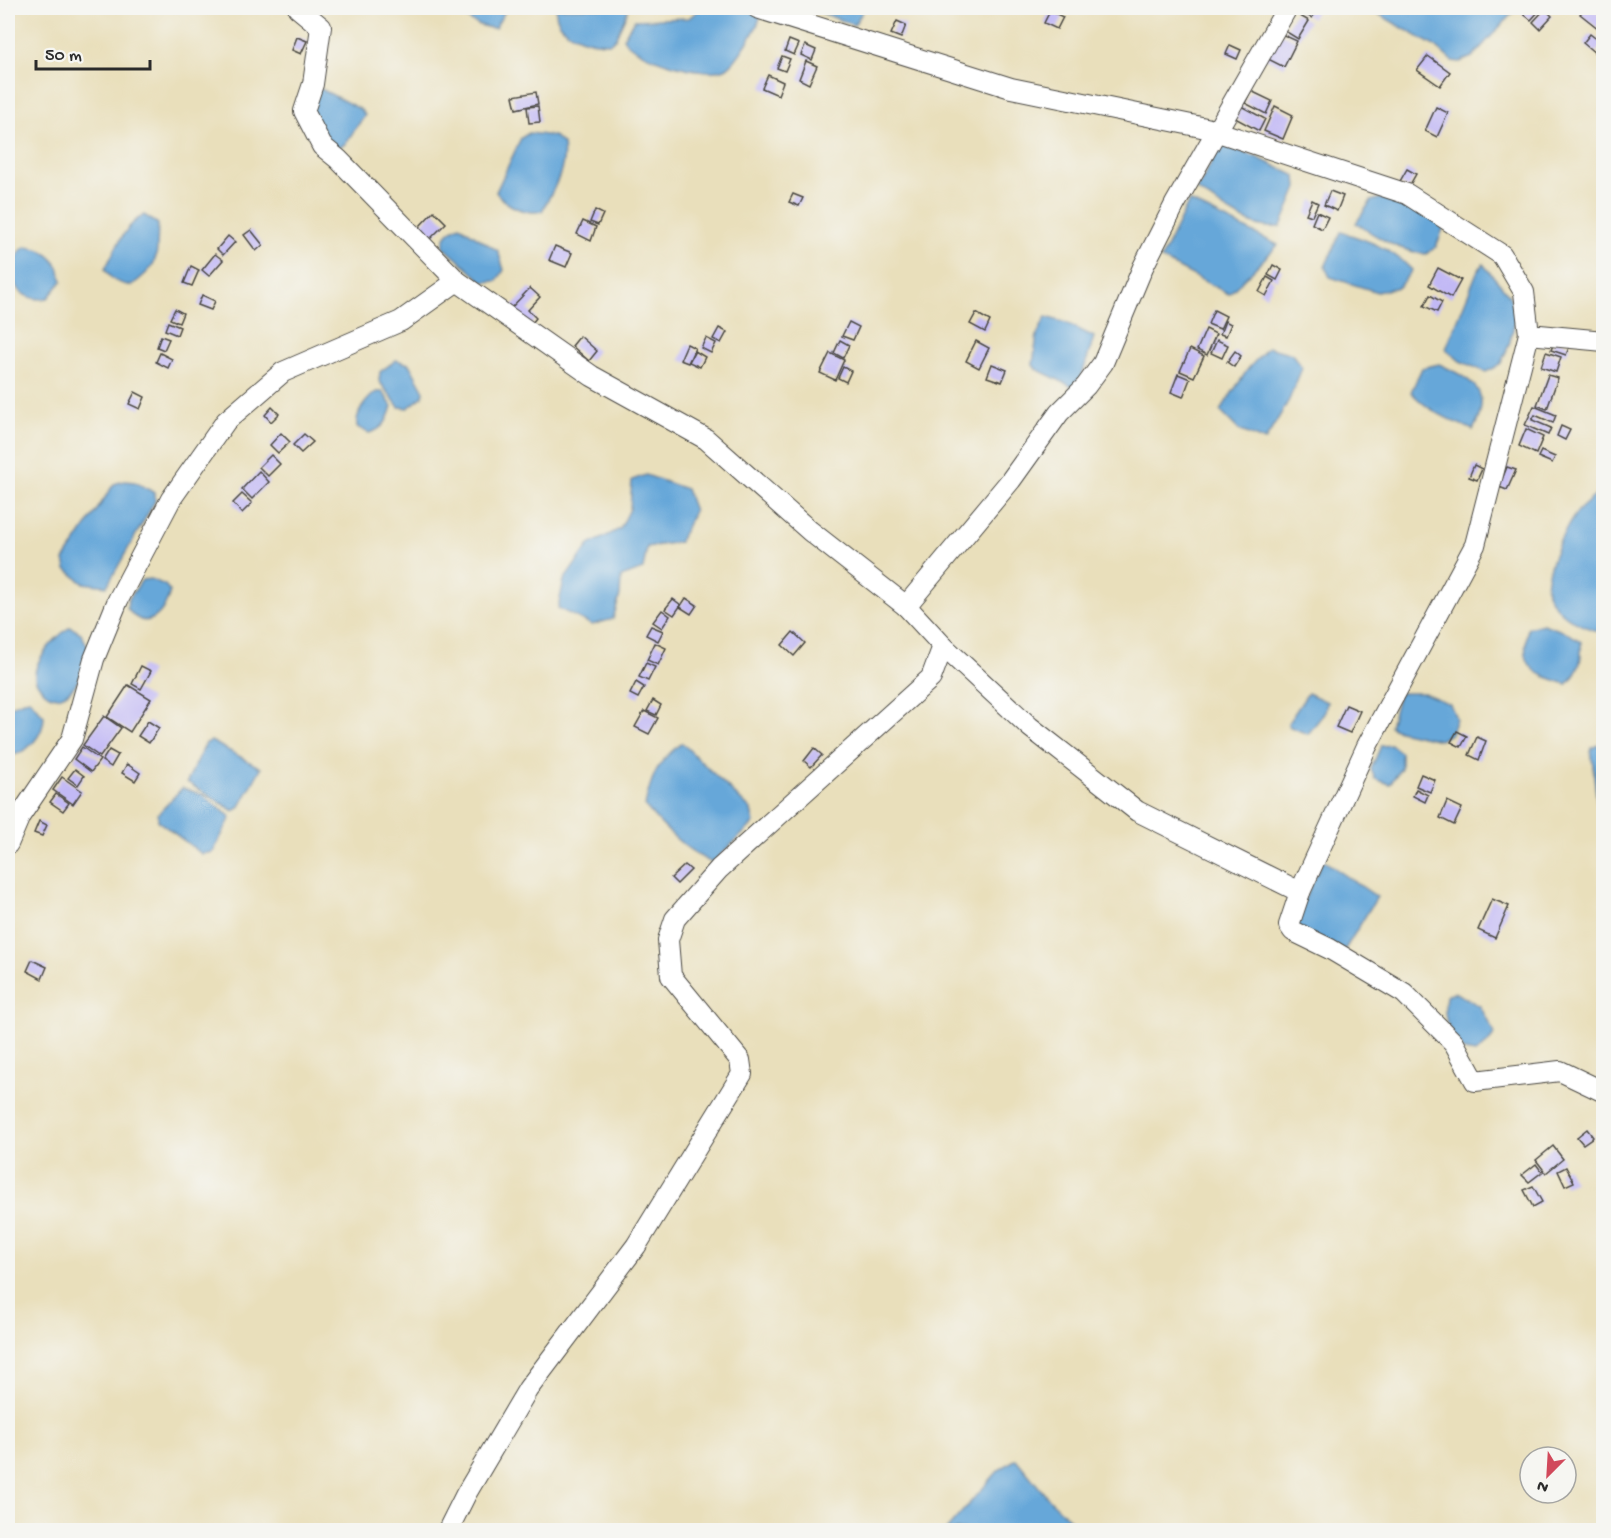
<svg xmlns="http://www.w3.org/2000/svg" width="1611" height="1538" font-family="'Gochi Hand',sans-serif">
<rect width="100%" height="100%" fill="#f6f6f2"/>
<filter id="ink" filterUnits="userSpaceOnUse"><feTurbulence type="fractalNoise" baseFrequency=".0167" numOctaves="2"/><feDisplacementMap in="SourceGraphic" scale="12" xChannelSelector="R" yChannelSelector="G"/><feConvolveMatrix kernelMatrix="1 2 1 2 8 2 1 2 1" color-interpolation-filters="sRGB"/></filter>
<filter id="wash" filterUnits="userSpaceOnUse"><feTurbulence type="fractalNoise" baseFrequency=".008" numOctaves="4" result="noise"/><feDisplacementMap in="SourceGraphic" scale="24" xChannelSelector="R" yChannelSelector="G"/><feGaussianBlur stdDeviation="1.35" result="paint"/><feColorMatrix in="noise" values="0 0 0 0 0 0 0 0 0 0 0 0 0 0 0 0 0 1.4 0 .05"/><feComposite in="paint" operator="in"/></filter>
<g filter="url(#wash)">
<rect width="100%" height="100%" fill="#e9dfbb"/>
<!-- water -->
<g fill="#66a7d9" stroke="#486982" stroke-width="1.5">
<path d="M465,8H507L495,28C485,28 471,23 464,15Z"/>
<path d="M556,8H629L615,39L610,43C588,43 554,34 556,8Z"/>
<path d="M701,8C717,8 750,1 760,16C760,25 734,66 725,69C705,78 633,57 623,38L634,20L689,18Z"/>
<path d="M820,8H865L854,25L819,12Z"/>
<path d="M1368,8H1517L1472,57L1460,62L1452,61L1436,47Z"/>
<path d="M317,87L360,109L365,115L345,144L340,147L334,146L310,120Z"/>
<path d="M529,133L554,136L563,144C567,169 553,190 542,211C526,215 506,206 496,192L521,138Z"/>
<path d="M1221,144L1256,157L1296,176L1297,188L1281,226C1256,234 1217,204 1197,190Z"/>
<path d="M1382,198L1434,217L1445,224L1436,247L1426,254C1399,251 1378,238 1356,223L1371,201Z"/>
<path d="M1189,201L1278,245L1229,294L1161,259Z"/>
<path d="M144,215L158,224C156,259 161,264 131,286C119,283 111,281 105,269C115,251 124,225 144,215Z"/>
<path d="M460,226L498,251L504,270L497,281L483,282L444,247C442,236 450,230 460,226Z"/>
<path d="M1341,232C1368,240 1392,249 1412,270L1399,287L1377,292L1330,277L1325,267Z"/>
<path d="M25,247C46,248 59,260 62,281L48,298C14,305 0,268 25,247Z"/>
<path d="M1483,264L1509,295L1516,317L1509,345L1500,365L1486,372L1460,361L1446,349L1477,272Z"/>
<path d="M1046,317L1066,323L1094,337L1081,378L1073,387L1036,369L1033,365L1037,335Z"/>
<path d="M1268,347L1292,354L1302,368L1289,400L1265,441L1239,430L1220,411L1248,369Z"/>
<path d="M396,360L409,364L424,391L423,396L408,408L399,407L379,381L380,372Z"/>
<path d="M1439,364C1473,380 1494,391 1473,430C1450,420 1428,411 1411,392L1422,368Z"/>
<path d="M376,392H383L392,406C388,420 384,429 369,433L357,427C355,413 366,400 376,392Z"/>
<path d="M646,475L686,489L694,511L679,542L647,547L643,569L621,577L620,595L613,619L592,625L558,608L564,580L589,545L620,529L630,509L632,480Z"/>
<path d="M124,481L135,482L155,493V501L107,586L83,583L66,569L64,560L114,484Z"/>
<path d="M1596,495L1603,497V633C1582,627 1558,616 1548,595C1540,576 1566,525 1579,510C1584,505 1590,500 1596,495Z"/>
<path d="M151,579L165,585L170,591C165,615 145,634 127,608L128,600L142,580Z"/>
<path d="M1543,624L1568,633L1581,642C1582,661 1580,671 1567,684C1533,674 1519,667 1528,628Z"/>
<path d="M70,627L81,633L89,649C86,659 84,672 78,681C68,696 54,704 41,688C38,684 35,682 35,676C35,658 56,637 70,627Z"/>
<path d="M1308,693L1327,702L1325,712L1308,734L1290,727L1288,723Z"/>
<path d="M1399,693H1424L1450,704L1456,718L1451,733L1440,740L1399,731L1390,726Z"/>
<path d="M29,699L44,716C44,736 27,754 8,756V707Z"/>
<path d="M211,741L261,768L239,808L234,811L187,782L206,743Z"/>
<path d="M682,743L751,810L754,823L712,863C685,850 664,829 645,806C651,777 657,761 682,743Z"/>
<path d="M1603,743V803H1597L1591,748Z"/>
<path d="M1391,745L1401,753V768L1390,784L1375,779L1371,769L1381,746Z"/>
<path d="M182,788L201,794L231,817L213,852L202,854L158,821V814Z"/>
<path d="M1323,860L1377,897L1344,951L1292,926Z"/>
<path d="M1454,992L1480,1006L1495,1034L1487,1044L1475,1053L1464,1051C1449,1032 1442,1021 1446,996Z"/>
<path d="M1016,1459L1047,1497L1081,1530H946L999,1470Z"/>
</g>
<g id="blocks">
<!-- building -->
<g fill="#c2b9f5">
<path d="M1293,8H1318L1312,18Z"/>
<path d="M1525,8H1535L1539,11L1531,20L1521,12Z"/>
<path d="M1585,8H1590L1604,18V33L1580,14Z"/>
<path d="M1545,9L1552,16L1540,29L1533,22Z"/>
<path d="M1050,11L1063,17L1057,29L1044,23Z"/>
<path d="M1295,13L1309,21L1298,39L1285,31Z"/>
<path d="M897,21L906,25L901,38L891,34Z"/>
<path d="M1277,32L1297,41L1284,67L1264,57Z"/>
<path d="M1590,34L1603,44L1595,53L1583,43Z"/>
<path d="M297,37L307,41L301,54L292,50Z"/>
<path d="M789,40L799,44L794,55L785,51Z"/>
<path d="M805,45L816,50L812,60L801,55Z"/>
<path d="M1230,45L1241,50L1237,59L1226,54Z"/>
<path d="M782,56L790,59L785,71L777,68Z"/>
<path d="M1428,56L1450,72L1440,86L1417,70Z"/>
<path d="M806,61L817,66L809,84L799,79Z"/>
<path d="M768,75L783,82L778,95L762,88Z"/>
<path d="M1251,91L1272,101L1266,114L1245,103Z"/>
<path d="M536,92L538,104L516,109L513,96Z"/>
<path d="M538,106L540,122L529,123L527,107Z"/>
<path d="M1241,106L1265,119L1259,131L1235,118Z"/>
<path d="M1275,106L1293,115L1283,139L1264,131Z"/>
<path d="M1436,107L1448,113L1437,137L1425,131Z"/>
<path d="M1407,169L1416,174L1408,188L1399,183Z"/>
<path d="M1330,191L1343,196L1337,211L1324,205Z"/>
<path d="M793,194L803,198L799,206L789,202Z"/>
<path d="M1312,200L1318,203L1312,216L1306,214Z"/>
<path d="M595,210L603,214L598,225L590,222Z"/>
<path d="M434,211L446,223L430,239L419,227Z"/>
<path d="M1317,212L1328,217L1322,229L1312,224Z"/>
<path d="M583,221L596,227L591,241L577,234Z"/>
<path d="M251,230L263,245L256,251L244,235Z"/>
<path d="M228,236L235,242L223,255L217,249Z"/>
<path d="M555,246L572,253L566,267L549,260Z"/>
<path d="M215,254L223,260L209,276L202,270Z"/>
<path d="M1273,265L1282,270L1277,280L1268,275Z"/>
<path d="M191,266L199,270L192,286L184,283Z"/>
<path d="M1438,268L1461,280L1451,298L1429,285Z"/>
<path d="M1267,277L1274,281L1266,296L1259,292Z"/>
<path d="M530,288L540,297L528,310L536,318L529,327L510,309Z"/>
<path d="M202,295L215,301L211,310L198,305Z"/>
<path d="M1430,295L1442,302L1437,312L1424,306Z"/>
<path d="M175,309L183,313L179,323L170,319Z"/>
<path d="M1214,310L1226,316L1220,329L1208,324Z"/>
<path d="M976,313L990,321L985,332L970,324Z"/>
<path d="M1225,321L1231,324L1226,336L1220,334Z"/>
<path d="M168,322L180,327L177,335L165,330Z"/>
<path d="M849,322L859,327L853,340L842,336Z"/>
<path d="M719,328L727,332L721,343L713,339Z"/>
<path d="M1206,329L1216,334L1207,355L1197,350Z"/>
<path d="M161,336L169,339L164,350L157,347Z"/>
<path d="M580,336L597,351L589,361L572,346Z"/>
<path d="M706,338L716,343L711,353L701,348Z"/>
<path d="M840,340L849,345L843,358L834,353Z"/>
<path d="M1217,340L1228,345L1222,358L1211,353Z"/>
<path d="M1555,340L1570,345L1566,355L1551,350Z"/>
<path d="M976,341L989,348L979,368L966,361Z"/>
<path d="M687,344L695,348L688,363L680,360Z"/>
<path d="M1190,349L1204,356L1194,377L1180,371Z"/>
<path d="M695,351L705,357L700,367L689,362Z"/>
<path d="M1235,351L1241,356L1234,367L1227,362Z"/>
<path d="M1546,352L1561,357L1556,372L1541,367Z"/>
<path d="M160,353L172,359L168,368L156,362Z"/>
<path d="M830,353L844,360L835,380L820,373Z"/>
<path d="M992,364L1007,370L1002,382L987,377Z"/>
<path d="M843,367L851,371L846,382L838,378Z"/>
<path d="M1178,374L1190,379L1183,397L1171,392Z"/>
<path d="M1548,375L1558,378L1547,409L1537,405Z"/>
<path d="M135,392L145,397L140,409L129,404Z"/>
<path d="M1534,406L1556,415L1553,423L1535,415L1532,420L1551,428L1548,435L1525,425Z"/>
<path d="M272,407L279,414L271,422L265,415Z"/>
<path d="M1561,426L1570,430L1565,440L1557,436Z"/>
<path d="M1526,429L1543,437L1536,454L1519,446Z"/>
<path d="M281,433L290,442L278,453L270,445Z"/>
<path d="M304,434L313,442L301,453L293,445Z"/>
<path d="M1541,451L1555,457L1552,463L1538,457Z"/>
<path d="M271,455L280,464L268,476L259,467Z"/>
<path d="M1474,465L1482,469L1477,480L1469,477Z"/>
<path d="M1507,467L1516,470L1507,490L1499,487Z"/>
<path d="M259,471L269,482L252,499L242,489Z"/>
<path d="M242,494L252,503L242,513L233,503Z"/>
<path d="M686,598L697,605L691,614L680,607Z"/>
<path d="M673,599L681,605L674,615L665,609Z"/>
<path d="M662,610L670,616L662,628L653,622Z"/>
<path d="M651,626L663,631L658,641L646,635Z"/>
<path d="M793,632L805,643L794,656L782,645Z"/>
<path d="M655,643L666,648L658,665L647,660Z"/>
<path d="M646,663L655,667L648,681L639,677Z"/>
<path d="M141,666L151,671L141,689L132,684Z"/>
<path d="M636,682L644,687L638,698L630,694Z"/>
<path d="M128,685L151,699L130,732L107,717Z"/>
<path d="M653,700L661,705L656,715L647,711Z"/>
<path d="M1346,705L1360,711L1350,733L1336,727Z"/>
<path d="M644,711L658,718L649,734L635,727Z"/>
<path d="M104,716L121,728L100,757L83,745Z"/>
<path d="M148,721L159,728L149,743L138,736Z"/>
<path d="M1457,731L1467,736L1461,747L1451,742Z"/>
<path d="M1477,737L1486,741L1479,760L1469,755Z"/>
<path d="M82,747L100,760L91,772L74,759Z"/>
<path d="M814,748L822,755L811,767L804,761Z"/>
<path d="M109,750L118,755L111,767L102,761Z"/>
<path d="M127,764L140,773L135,781L122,773Z"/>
<path d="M75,769L84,776L78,785L68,778Z"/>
<path d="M1421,774L1435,780L1430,792L1416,786Z"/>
<path d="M62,777L82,791L73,804L53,790Z"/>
<path d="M1416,789L1428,795L1425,802L1413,796Z"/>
<path d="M56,794L69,803L63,811L50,802Z"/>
<path d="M1447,801L1462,808L1454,825L1440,818Z"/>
<path d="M39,821L47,825L42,836L34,833Z"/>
<path d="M685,865L691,870L677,884L671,878Z"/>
<path d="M1492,899L1509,906L1495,938L1478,930Z"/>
<path d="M32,960L47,967L42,979L27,971Z"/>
<path d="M1587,1129L1593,1137L1583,1144L1577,1137Z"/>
<path d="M1553,1146L1563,1159L1546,1173L1536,1160Z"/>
<path d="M1536,1164L1542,1172L1529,1182L1522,1175Z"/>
<path d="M1566,1167L1574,1182L1565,1186L1558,1171Z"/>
<path d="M1533,1186L1542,1202L1533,1207L1524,1190Z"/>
</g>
</g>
</g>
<g filter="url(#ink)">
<use href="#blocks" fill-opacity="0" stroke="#484641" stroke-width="1.5"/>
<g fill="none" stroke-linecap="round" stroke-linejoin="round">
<defs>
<g id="minor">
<path d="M298,8L321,27L313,84L304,111L322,146L338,159L457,281L592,376L706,439L810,531L906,606"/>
<path d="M757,8L1011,88L1206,128L1407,194L1502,255L1524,292L1529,334L1604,341"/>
<path d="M943,646L1030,727L1137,811L1300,892L1367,746L1475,545L1529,334"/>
<path d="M8,844L20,816L72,739L94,659L118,600L171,499L226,421L283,372L401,321L457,281"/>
<path d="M1300,892L1289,925L1293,931L1330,949L1404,993L1454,1043L1475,1081L1560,1071L1604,1092"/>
<path d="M448,1530L466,1494L528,1389L636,1246L742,1074L740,1060L671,976L668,940L675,919L719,869L931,678L943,646L906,606L1011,480L1059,413L1086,386L1103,363L1143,267L1175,204L1287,8"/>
</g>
</defs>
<!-- minor casing -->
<use href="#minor" stroke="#484641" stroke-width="22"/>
<!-- minor -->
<use href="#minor" stroke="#fff" stroke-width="20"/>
</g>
</g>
<!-- margin -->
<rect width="1611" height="1538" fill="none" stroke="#f6f6f2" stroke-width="30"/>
<!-- north arrow -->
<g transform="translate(1548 1475) rotate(204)"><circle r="28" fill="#f6f6f2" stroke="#a5a5a2" stroke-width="1.5"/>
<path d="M0-4.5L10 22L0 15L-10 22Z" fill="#d1495b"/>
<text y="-9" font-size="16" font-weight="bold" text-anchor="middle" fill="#2b2b2b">N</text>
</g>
<!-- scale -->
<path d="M36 60v9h114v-9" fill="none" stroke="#2b2b2b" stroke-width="3"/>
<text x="45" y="60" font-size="18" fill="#2b2b2b" stroke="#f6f6f2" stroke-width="4.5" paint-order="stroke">50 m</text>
</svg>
